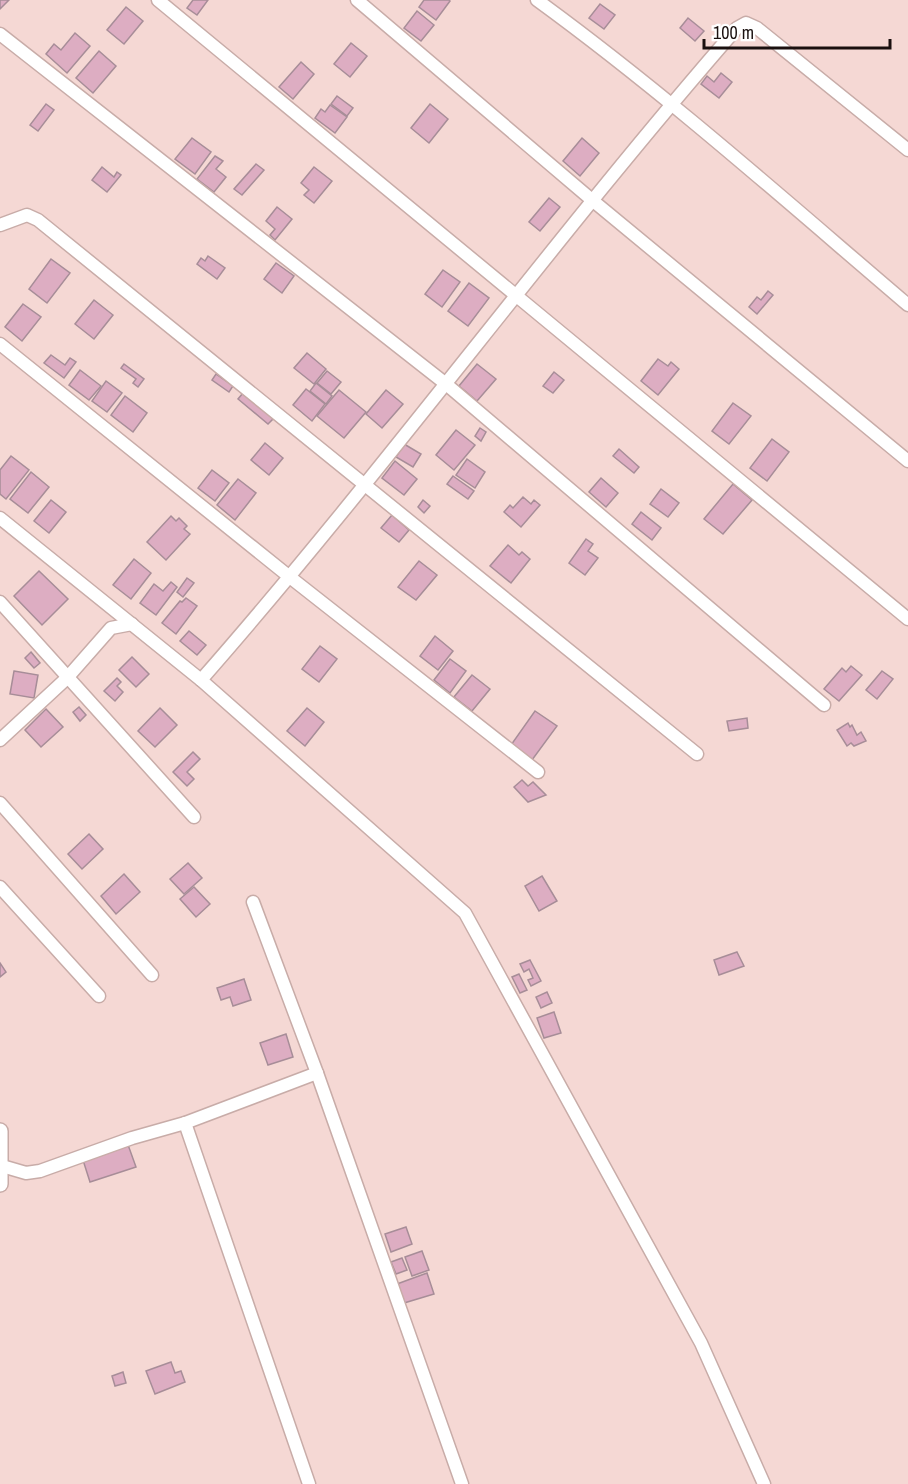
<svg xmlns="http://www.w3.org/2000/svg" width="908" height="1484" font-family="'Archivo Narrow',sans-serif">
<rect width="100%" height="100%" fill="#f5d8d4"/>
<!-- building -->
<g fill="#ddadc2" stroke="#a78d98" stroke-width="1.5">
<path d="M0,0H9L0,9Z"/>
<path d="M193,0H208L197,15L187,8Z"/>
<path d="M424,0H449L450,1L436,20L419,7Z"/>
<path d="M600,4L615,15L604,29L589,18Z"/>
<path d="M126,7L143,21L124,44L107,30Z"/>
<path d="M417,11L434,25L421,41L404,28Z"/>
<path d="M688,18L704,31L695,41L680,28Z"/>
<path d="M75,33L90,46L67,73L46,54L54,44L61,50Z"/>
<path d="M351,43L367,56L350,77L334,64Z"/>
<path d="M99,51L116,66L93,93L76,78Z"/>
<path d="M301,62L314,74L293,99L279,87Z"/>
<path d="M721,73L732,82L719,98L701,84L707,76L714,82Z"/>
<path d="M337,96L353,108L347,116L331,104Z"/>
<path d="M46,104L54,110L38,131L30,125Z"/>
<path d="M430,104L448,119L429,143L411,128Z"/>
<path d="M330,105L347,117L335,133L315,118L321,109L325,112Z"/>
<path d="M192,138L211,152L195,174L175,159Z"/>
<path d="M582,138L599,153L580,176L563,161Z"/>
<path d="M215,156L223,161L216,169L226,177L214,192L197,179Z"/>
<path d="M256,164L264,170L242,195L234,189Z"/>
<path d="M102,167L114,177L117,172L121,175L107,192L92,180Z"/>
<path d="M314,167L332,181L314,203L304,195L309,190L301,183Z"/>
<path d="M549,198L560,207L540,231L529,222Z"/>
<path d="M277,207L292,219L275,240L270,235L275,229L266,221Z"/>
<path d="M208,256L225,268L217,279L197,264L201,258L205,261Z"/>
<path d="M51,259L70,273L47,303L29,289Z"/>
<path d="M276,263L294,276L282,293L264,279Z"/>
<path d="M443,270L460,282L442,307L425,294Z"/>
<path d="M469,283L489,298L468,326L448,311Z"/>
<path d="M768,291L773,295L757,314L749,307L757,297L761,300Z"/>
<path d="M94,300L113,315L94,339L75,324Z"/>
<path d="M23,304L41,317L22,341L5,327Z"/>
<path d="M307,353L326,369L314,384L294,368Z"/>
<path d="M51,355L65,365L70,358L76,362L64,378L44,363Z"/>
<path d="M658,359L668,366L671,362L679,369L658,395L641,381Z"/>
<path d="M124,364L144,379L138,387L133,383L136,379L121,368Z"/>
<path d="M477,364L496,379L477,401L459,386Z"/>
<path d="M80,370L101,386L89,400L69,385Z"/>
<path d="M327,371L341,382L331,394L317,383Z"/>
<path d="M554,372L564,380L553,393L543,386Z"/>
<path d="M216,374L233,386L229,392L212,380Z"/>
<path d="M106,381L122,393L107,412L92,401Z"/>
<path d="M316,383L332,396L326,404L310,391Z"/>
<path d="M306,389L325,404L312,421L293,405Z"/>
<path d="M339,390L366,412L344,438L317,416Z"/>
<path d="M386,390L403,404L382,428L366,414Z"/>
<path d="M243,393L274,418L268,424L238,399Z"/>
<path d="M125,396L147,413L133,432L111,415Z"/>
<path d="M733,403L751,416L729,444L712,431Z"/>
<path d="M480,428L486,432L481,441L475,436Z"/>
<path d="M456,430L475,445L454,470L436,455Z"/>
<path d="M772,439L789,452L767,481L750,468Z"/>
<path d="M265,443L283,458L269,475L251,460Z"/>
<path d="M404,444L421,454L413,467L396,457Z"/>
<path d="M619,449L639,467L634,473L613,456Z"/>
<path d="M11,456L29,470L6,499L0,494V470Z"/>
<path d="M467,459L485,472L475,488L456,475Z"/>
<path d="M395,461L417,479L404,495L382,478Z"/>
<path d="M212,470L229,483L215,501L198,488Z"/>
<path d="M31,472L49,487L28,513L10,499Z"/>
<path d="M453,476L474,491L468,499L447,484Z"/>
<path d="M601,478L618,493L606,507L589,492Z"/>
<path d="M238,479L256,493L235,520L217,505Z"/>
<path d="M733,484L752,500L723,534L704,519Z"/>
<path d="M661,489L679,503L668,517L650,504Z"/>
<path d="M523,497L531,504L534,500L540,505L521,527L504,512L510,505L513,508Z"/>
<path d="M51,500L66,512L49,533L34,521Z"/>
<path d="M423,500L430,506L424,513L418,507Z"/>
<path d="M641,512L661,528L652,540L632,524Z"/>
<path d="M392,515L409,530L399,542L381,528Z"/>
<path d="M171,516L176,521L179,518L187,526L184,529L190,534L166,560L147,542Z"/>
<path d="M586,539L593,544L588,551L598,558L585,575L569,563Z"/>
<path d="M508,545L519,555L522,552L530,559L511,583L490,566Z"/>
<path d="M134,559L151,573L131,599L113,585Z"/>
<path d="M419,561L437,575L416,600L398,587Z"/>
<path d="M39,571L68,599L42,625L14,596Z"/>
<path d="M187,578L194,583L183,597L177,592Z"/>
<path d="M171,582L177,587L156,615L140,603L154,584L163,591Z"/>
<path d="M186,598L197,606L176,634L162,623L180,601L182,602Z"/>
<path d="M189,631L206,645L197,655L180,641Z"/>
<path d="M435,636L453,651L438,670L420,656Z"/>
<path d="M320,646L337,659L319,682L302,669Z"/>
<path d="M31,652L40,663L34,668L25,658Z"/>
<path d="M132,657L149,674L136,687L119,670Z"/>
<path d="M450,659L466,671L450,693L434,680Z"/>
<path d="M851,666L862,675L839,701L824,689L842,668L846,672Z"/>
<path d="M14,671L38,675L34,698L10,694Z"/>
<path d="M882,671L893,679L877,699L866,690Z"/>
<path d="M472,675L490,689L472,711L454,697Z"/>
<path d="M117,678L121,682L117,686L123,692L115,701L104,691Z"/>
<path d="M79,707L86,715L80,721L73,712Z"/>
<path d="M160,708L177,725L155,747L138,731Z"/>
<path d="M307,708L324,722L305,746L287,731Z"/>
<path d="M46,709L63,727L41,747L25,730Z"/>
<path d="M535,711L557,726L532,760L511,745Z"/>
<path d="M747,718L748,728L729,731L727,721Z"/>
<path d="M848,723L850,727L852,725L857,735L861,732L866,741L854,746L851,743L847,746L837,730Z"/>
<path d="M193,752L200,759L187,772L194,779L187,786L173,772Z"/>
<path d="M522,780L528,786L533,782L546,795L528,802L514,787Z"/>
<path d="M89,834L103,849L82,869L68,854Z"/>
<path d="M188,863L202,878L184,894L170,879Z"/>
<path d="M124,874L140,892L116,914L101,896Z"/>
<path d="M542,876L557,901L539,911L525,886Z"/>
<path d="M194,887L210,904L196,917L180,899Z"/>
<path d="M737,952L744,966L719,975L714,960Z"/>
<path d="M530,960L541,981L531,986L528,980L533,978L529,969L524,972L520,964Z"/>
<path d="M0,963L6,972L0,977Z"/>
<path d="M519,974L527,990L520,993L512,977Z"/>
<path d="M244,979L251,1000L233,1006L230,997L221,1000L217,988Z"/>
<path d="M547,992L552,1003L541,1008L536,997Z"/>
<path d="M554,1012L561,1033L544,1038L537,1018Z"/>
<path d="M286,1034L293,1057L268,1065L260,1043Z"/>
<path d="M127,1142L136,1167L90,1182L82,1157Z"/>
<path d="M406,1227L412,1244L391,1252L385,1234Z"/>
<path d="M422,1251L429,1270L412,1276L405,1257Z"/>
<path d="M402,1258L407,1270L396,1274L391,1262Z"/>
<path d="M427,1273L434,1294L404,1303L397,1284Z"/>
<path d="M171,1362L175,1373L181,1371L185,1382L155,1394L146,1371Z"/>
<path d="M123,1372L126,1383L115,1386L112,1376Z"/>
</g>
<g fill="none" stroke-linecap="round" stroke-linejoin="round">
<defs>
<g id="minor">
<path d="M158,0L908,619"/>
<path d="M357,0L592,200L908,461"/>
<path d="M537,0C666,94 786,201 908,305"/>
<path d="M0,34L446,384L824,705"/>
<path d="M0,225L27,215L38,220L697,754"/>
<path d="M0,344L291,578L538,772"/>
<path d="M0,518L201,680L465,913L701,1343L764,1484"/>
<path d="M0,602L194,817"/>
<path d="M201,680C387,468 552,240 737,28L746,23L757,28L908,150"/>
<path d="M0,740L67,678L111,628L132,624"/>
<path d="M0,803L152,975"/>
<path d="M0,887L99,996"/>
<path d="M253,902L317,1073L462,1484"/>
<path d="M185,1123L309,1484"/>
<path d="M2,1166L26,1173L40,1171L132,1138L185,1123L317,1073"/>
</g>
<path id="tertiary" d="M0,1131V1184"/>
</defs>
<!-- minor casing -->
<use href="#minor" stroke="#c8aca8" stroke-width="15"/>
<!-- tertiary casing -->
<use href="#tertiary" stroke="#c8aca8" stroke-width="18"/>
<!-- minor -->
<use href="#minor" stroke="#fff" stroke-width="12"/>
<!-- tertiary -->
<use href="#tertiary" stroke="#fff" stroke-width="15"/>
</g>
<!-- scale -->
<path d="M704 39v9h186v-9" fill="none" stroke="#1a100f" stroke-width="3"/>
<text x="713" y="39" font-size="18" fill="#1a100f" stroke="#ffffff" stroke-width="4.5" paint-order="stroke">100 m</text>
</svg>
